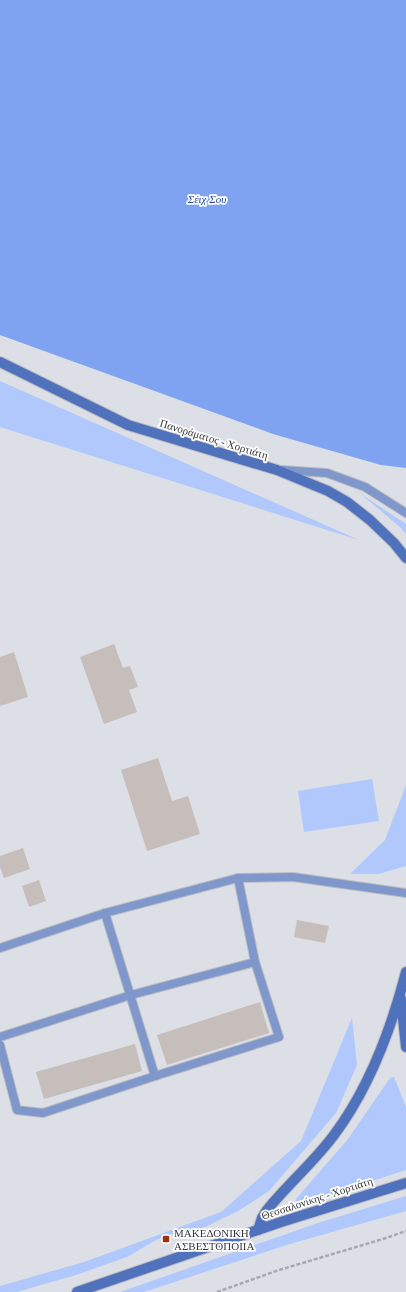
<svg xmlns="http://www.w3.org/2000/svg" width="406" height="1292" font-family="'Times New Roman',serif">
<rect width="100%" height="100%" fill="#dcdfe6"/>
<!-- green -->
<g fill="#b0c8fb">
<path d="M0,381L359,540L0,427Z"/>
<path d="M361,494L406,524V534L401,528Z"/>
<path d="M372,779L379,821L304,832L298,791Z"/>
<path d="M406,785V866L378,874H350L385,840Z"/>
<path d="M352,1018L357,1065L336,1113L269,1191L238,1211L191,1234L175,1233L156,1240L127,1257L76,1275L17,1292H0V1286L84,1262L221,1212L301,1141Z"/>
<path d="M394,1077L406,1107V1170L317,1199L298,1203L296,1202V1199L348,1139L390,1078Z"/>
<path d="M406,1196V1211L290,1244L144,1292H120L318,1223Z"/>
</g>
<!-- forest -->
<path fill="#7fa3f1" d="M0,0H406V468L381,465L273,434L0,335Z"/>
<!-- building -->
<g fill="#c6bebb">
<path d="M114,644L123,668L130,666L138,687L129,690L137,712L104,724L80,657Z"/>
<path d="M14,652L28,697L0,706V657Z"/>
<path d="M158,758L172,801L188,796L200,834L147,851L121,770Z"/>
<path d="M23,848L30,869L4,878L0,867V856Z"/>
<path d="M39,880L46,901L29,907L22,886Z"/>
<path d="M297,920L329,926L325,943L294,937Z"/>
<path d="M260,1002L269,1033L167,1065L157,1035Z"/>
<path d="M135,1044L142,1071L44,1099L36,1072Z"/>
</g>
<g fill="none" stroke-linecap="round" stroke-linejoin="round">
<defs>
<g id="service">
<path d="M282,470L327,473L365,487L406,513"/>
<path d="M105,913L155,1076"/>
<path d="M0,948L105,913L238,878L293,877L406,893"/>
<path d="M0,1037L131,995L255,962"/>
<path d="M0,1045L17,1110L43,1113L155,1076L279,1037L255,962L238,878"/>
</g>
<g id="secondary">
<path d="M0,362L128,425L277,470L328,491L347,502L370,520L394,543L406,558"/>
<path d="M401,999L406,1047"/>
<path d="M258,1230L262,1218L267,1210C288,1184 314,1162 334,1135C370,1087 391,1030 406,972"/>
<path d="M77,1292L281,1222L406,1183"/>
</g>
</defs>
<!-- service casing -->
<use href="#service" stroke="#bbbdc4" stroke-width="10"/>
<!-- secondary casing -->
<use href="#secondary" stroke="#bbbdc4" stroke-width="12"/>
<!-- path -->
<path stroke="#a7a9af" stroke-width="2.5" stroke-dasharray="4 2" stroke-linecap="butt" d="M217,1292L279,1270L383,1239L406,1231"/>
<!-- service -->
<use href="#service" stroke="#7f97ca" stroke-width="8"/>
<!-- secondary -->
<use href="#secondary" stroke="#5071bc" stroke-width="10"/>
</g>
<!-- markers -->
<rect fill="#993309" stroke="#fff" stroke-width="1.5" x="162" y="1235" width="8" height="8" rx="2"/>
<g text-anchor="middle" stroke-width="3.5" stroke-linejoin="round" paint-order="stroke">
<!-- park labels -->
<g font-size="11" font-style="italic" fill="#24459f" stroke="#fff">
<text x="207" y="203">Σέιχ Σου</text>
</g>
<!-- street labels -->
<g font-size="11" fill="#36373a" stroke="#fff">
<text transform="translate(214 439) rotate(17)" y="4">Πανοράματος - Χορτιάτη</text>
<text transform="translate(317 1198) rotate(-18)" y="4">Θεσσαλονίκης - Χορτιάτη</text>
</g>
<!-- poi labels -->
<g font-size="11" fill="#36373a" stroke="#fff" text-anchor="start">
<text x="174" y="1237">ΜΑΚΕΔΟΝΙΚΗ<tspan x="174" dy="13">ΑΣΒΕΣΤΟΠΟΙΙΑ</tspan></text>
</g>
</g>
</svg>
